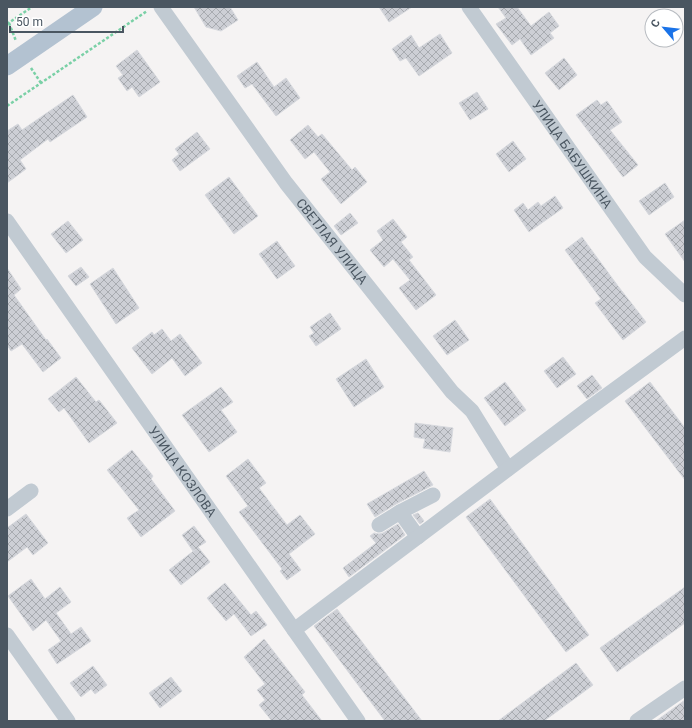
<svg xmlns="http://www.w3.org/2000/svg" width="692" height="728" font-family="Roboto,sans-serif">
<defs>
<pattern id="building-cross-hatch" width="8" height="8" patternUnits="userSpaceOnUse"><rect width="8" height="8" fill="#cdcfd5"/><path d="M0 0l8 8M0 8l8-8" fill="none" stroke="#a8abb0"/></pattern>
</defs>
<rect width="100%" height="100%" fill="#f5f3f3"/>
<!-- building -->
<g fill="url(#building-cross-hatch)" stroke="#d7d9de">
<path d="M194,7H230L238,20L221,31L206,27Z"/>
<path d="M379,7H412L389,22Z"/>
<path d="M498,7H517L531,26L549,12L559,26L550,33L554,38L531,55L520,39L512,45L496,24L506,18Z"/>
<path d="M440,34L452,53L419,76L406,58L400,61L392,49L411,35L419,48Z"/>
<path d="M137,50L160,82L139,97L132,87L127,91L118,78L123,75L116,66Z"/>
<path d="M564,58L577,75L559,90L545,73Z"/>
<path d="M257,62L274,87L286,78L300,98L276,116L252,84L245,88L237,76Z"/>
<path d="M477,92L488,109L470,120L459,103Z"/>
<path d="M73,95L87,117L50,142L48,139L20,160L26,169L7,183V131L18,124L22,130Z"/>
<path d="M597,100L601,105L607,101L622,122L610,130L638,165L623,177L576,115Z"/>
<path d="M308,125L318,137L322,134L352,170L355,167L367,182L341,204L321,179L330,172L314,152L305,159L290,140Z"/>
<path d="M197,132L210,149L180,171L172,160L179,154L175,149Z"/>
<path d="M513,141L526,159L509,172L496,154Z"/>
<path d="M229,177L258,216L234,234L205,195Z"/>
<path d="M665,183L674,197L649,215L639,201Z"/>
<path d="M555,196L563,208L529,232L514,210L523,203L528,210L538,202L541,206Z"/>
<path d="M350,213L358,223L341,235L334,226Z"/>
<path d="M393,219L407,237L401,242L413,257L409,260L436,295L416,310L399,288L410,280L393,259L384,267L370,250L383,240L377,231Z"/>
<path d="M685,220V262L665,234Z"/>
<path d="M68,221L83,240L66,253L51,234Z"/>
<path d="M582,237L618,286L646,322L623,340L595,303L601,299L565,250Z"/>
<path d="M277,241L295,266L277,279L259,254Z"/>
<path d="M81,267L89,277L76,286L68,276Z"/>
<path d="M7,268L21,289L14,295L46,340L47,339L61,358L43,372L22,344L11,351L7,345Z"/>
<path d="M113,268L139,308L116,324L90,284Z"/>
<path d="M330,313L341,329L316,346L309,336L314,333L310,327Z"/>
<path d="M455,320L469,340L447,355L433,336Z"/>
<path d="M162,329L171,341L180,334L202,363L185,376L172,358L152,374L132,348L152,332L154,335Z"/>
<path d="M563,357L576,374L557,388L544,371Z"/>
<path d="M366,359L384,387L354,407L336,379Z"/>
<path d="M592,375L602,388L587,399L577,386Z"/>
<path d="M76,377L96,402L99,400L117,423L89,443L64,408L59,412L48,399Z"/>
<path d="M505,382L526,410L505,426L484,398Z"/>
<path d="M650,382L685,428V480L625,401Z"/>
<path d="M221,387L233,402L221,410L237,432L209,452L182,415Z"/>
<path d="M415,423L453,428L450,452L423,448L425,439L414,437Z"/>
<path d="M132,450L153,476L151,479L175,511L141,537L127,518L139,510L107,470Z"/>
<path d="M248,459L266,483L259,488L287,525L300,515L315,534L289,554L301,570L287,580L280,571L282,569L239,512L248,506L226,476Z"/>
<path d="M424,471L433,485L396,504L375,517L367,504Z"/>
<path d="M490,499L589,635L566,652L466,517Z"/>
<path d="M418,513L424,521L420,524L413,515Z"/>
<path d="M26,514L48,543L33,555L27,547L7,562V528Z"/>
<path d="M398,524L405,535L349,577L343,568L376,543L370,536L374,533L379,534L383,533Z"/>
<path d="M194,526L206,542L198,547L210,562L181,585L169,570L196,549L193,551L182,535Z"/>
<path d="M31,579L45,599L60,587L71,602L56,613L71,634L81,627L91,641L57,664L48,650L61,641L46,620L33,631L8,596Z"/>
<path d="M225,583L251,615L256,611L267,625L251,636L234,614L226,621L207,598Z"/>
<path d="M685,587V623L617,672L600,648Z"/>
<path d="M337,609L422,721H385L314,626Z"/>
<path d="M264,639L305,692L302,695L322,721H272L259,705L265,700L257,690L265,684L244,657Z"/>
<path d="M576,663L593,685L544,721H498Z"/>
<path d="M93,666L107,685L95,694L91,689L81,697L70,683Z"/>
<path d="M171,677L182,691L160,708L149,693Z"/>
<path d="M685,700V721H656Z"/>
</g>
<g fill="none" stroke-linecap="round" stroke-linejoin="round">
<!-- path -->
<g stroke="#7ad0a6" stroke-width="2.5" stroke-dasharray="3 2" stroke-linecap="butt">
<path d="M9,23L16,41"/>
<path d="M7,24L32,7"/>
<path d="M31,68L41,83"/>
<path d="M7,106L147,11"/>
</g>
<!-- minor -->
<g stroke="#c1cad2" stroke-width="15">
<path id="s1" d="M161,7L286,183L452,392L472,411L508,469"/>
<path id="s2" d="M469,7L645,257L685,295"/>
<path id="s3" d="M7,221L358,721"/>
<path d="M7,509L31,491"/>
<path d="M400,512L433,495"/>
<path d="M379,525L400,512L418,537"/>
<path d="M294,630L588,409L685,338"/>
<path d="M7,635L68,721"/>
<path d="M637,721L685,688"/>
</g>
<!-- major -->
<path stroke="#b3c2d1" stroke-width="19" d="M7,66L93,7"/>
</g>
<g text-anchor="middle" stroke-width="3" stroke-linejoin="round" paint-order="stroke">
<!-- street labels -->
<g font-size="13" fill="#4a5661" stroke="#fff">
<text dy="5" stroke="none"><textPath href="#s2" startOffset="180">УЛИЦА БАБУШКИНА</textPath></text>
<text dy="5" stroke="none"><textPath href="#s1" startOffset="290">СВЕТЛАЯ УЛИЦА</textPath></text>
<text dy="5" stroke="none"><textPath href="#s3" startOffset="306">УЛИЦА КОЗЛОВА</textPath></text>
</g>
</g>
<!-- border -->
<rect width="692" height="728" fill="none" stroke="#4a5661" stroke-width="16"/>
<!-- north arrow -->
<g transform="translate(664 28) rotate(298)"><circle r="19" fill="#ffffff" stroke="#b7bbc0"/>
<path d="M0-3L7 15L0 10L-7 15Z" fill="#1a73e8"/>
<text y="-6" font-size="11" font-weight="bold" text-anchor="middle" fill="#4a5661">С</text>
</g>
<!-- scale -->
<path d="M10 26v6h113v-6" fill="none" stroke="#4a5661" stroke-width="2"/>
<text x="16" y="26" font-size="12" fill="#4a5661" stroke="#ffffff" stroke-width="3" paint-order="stroke">50 m</text>
</svg>
